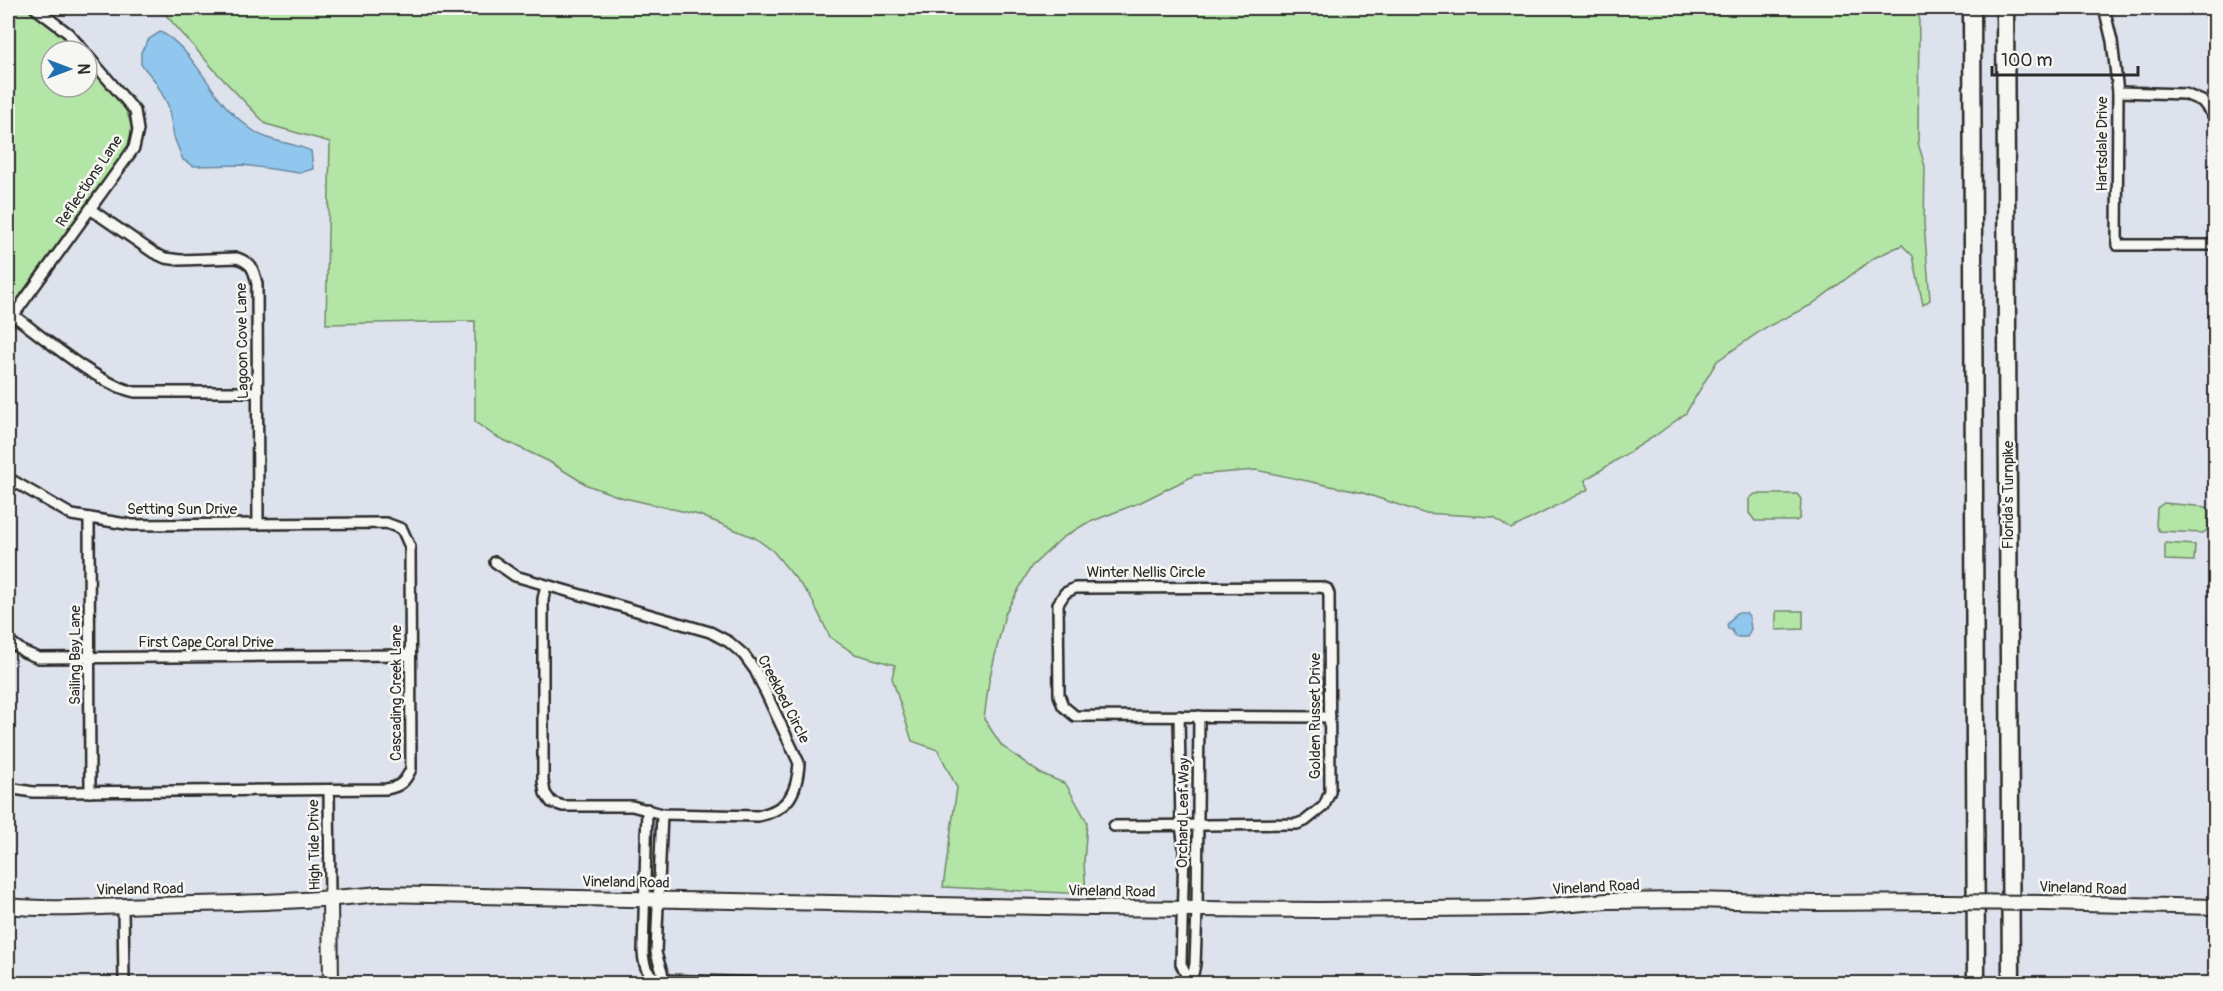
<svg xmlns="http://www.w3.org/2000/svg" width="2223" height="991" font-family="Pangolin,sans-serif">
<rect width="100%" height="100%" fill="#dde2ed"/>
<filter id="ink" filterUnits="userSpaceOnUse"><feTurbulence type="fractalNoise" baseFrequency=".0167" numOctaves="2"/><feDisplacementMap in="SourceGraphic" scale="12" xChannelSelector="R" yChannelSelector="G"/><feConvolveMatrix kernelMatrix="1 2 1 2 8 2 1 2 1" color-interpolation-filters="sRGB"/></filter>
<g filter="url(#ink)">
<!-- green -->
<g fill="#b3e5a6" stroke="#6f8868" stroke-width="1.5">
<path d="M8,8H29L53,27L77,51H51V87H87V61C106,84 137,110 131,142L8,312Z"/>
<path d="M143,8H1919L1918,143L1925,166L1924,224L1930,300L1923,305L1913,256L1902,245L1874,258L1811,305L1765,328L1717,361L1686,413L1655,436L1585,480L1589,489L1511,529L1494,517L1423,513L1363,493L1256,470L1195,475L1141,502L1085,524L1062,538L1031,567L1005,614L989,681L984,719L1002,746L1040,773L1066,784L1087,822L1084,863L1086,894L943,887L957,788L938,750L912,741L892,678L895,665L855,654L830,637L810,596L773,551L755,538L699,515L620,497L587,485L548,461L495,436L475,422V321L326,324L330,142L266,124L218,74L165,14L145,11Z"/>
<path d="M1755,494H1797L1801,499L1800,518L1796,521H1755L1749,513V499Z"/>
<path d="M2164,503L2206,507L2209,511L2208,529L2203,533L2159,531L2156,526L2157,508Z"/>
<path d="M2165,543L2195,545L2194,561L2165,560Z"/>
<path d="M1776,611H1803V629L1776,630Z"/>
</g>
<!-- water -->
<g fill="#91c7ef" stroke="#6889a1" stroke-width="1.5">
<path d="M160,32C185,42 207,84 224,104C231,113 242,122 251,129C267,142 292,142 311,151L313,169L299,173L243,165L194,166L183,160L174,137L168,105L155,81L141,64V52L149,39Z"/>
<path d="M1736,613H1746L1749,616L1751,629L1747,637H1735L1732,630L1728,629L1727,625Z"/>
</g>
<g fill="none" stroke-linecap="round" stroke-linejoin="round">
<defs>
<g id="street">
<path d="M35,8L68,33L84,51"/>
<path d="M2104,8L2112,41L2118,92L2117,245H2216"/>
<path d="M2118,92L2185,94L2202,101L2216,119"/>
<path d="M90,209L154,253L165,258L180,260L237,258C252,263 254,270 257,284L258,524"/>
<path d="M13,315C46,339 97,384 135,392H258"/>
<path d="M8,323L134,148L138,130L135,111L87,55"/>
<path d="M8,478L72,515L132,525L386,523L402,529L410,547L411,769C405,782 400,787 386,789L63,792H33L8,788"/>
<path d="M89,518L90,792"/>
<path d="M495,562L515,576L710,632L729,642L744,655L755,670L799,763C797,793 789,809 758,816L662,814L632,806H563L551,802L545,793L543,781V599L546,585"/>
<path d="M8,640L24,652L39,658L410,655"/>
<path d="M1179,716L1181,825L1184,848L1181,964L1190,984"/>
<path d="M329,790L330,899"/>
<path d="M647,809L643,952C644,967 647,978 664,980L798,984"/>
<path d="M662,814L656,952C658,962 662,970 664,980"/>
<path d="M1114,826L1297,824L1305,821L1324,806L1330,792L1329,594L1327,589L1321,587L1075,588L1065,593L1058,604L1059,695L1063,706L1075,716L1330,717"/>
<path d="M123,906L124,984"/>
<path d="M1191,984L1195,964L1197,910L1199,716"/>
<path d="M1474,984H1481"/>
</g>
<g id="secondary">
<path d="M330,899L331,984"/>
<path d="M2042,903L2216,907"/>
<path d="M8,906C55,911 106,906 154,905C230,903 305,902 379,894L1092,908L1318,910L1526,908L1607,901L1691,900L1817,903L1946,902"/>
</g>
<g id="highway">
<path d="M1972,8L1976,984"/>
<path d="M2005,8L2011,984"/>
</g>
</defs>
<!-- street casing -->
<use href="#street" stroke="#2b2b2b" stroke-width="14"/>
<!-- secondary casing -->
<use href="#secondary" stroke="#2b2b2b" stroke-width="18"/>
<!-- highway casing -->
<use href="#highway" stroke="#2b2b2b" stroke-width="21"/>
<!-- street -->
<use href="#street" stroke="#f6f6f2" stroke-width="9"/>
<!-- secondary -->
<use href="#secondary" stroke="#f6f6f2" stroke-width="14"/>
<!-- highway -->
<use href="#highway" stroke="#f6f6f2" stroke-width="16"/>
<defs>
<path id="secondary-bridge" d="M1946,902L2042,903"/>
</defs>
<!-- secondary-bridge casing -->
<use href="#secondary-bridge" stroke="#2b2b2b" stroke-width="18" stroke-linecap="butt"/>
<!-- secondary-bridge -->
<use href="#secondary-bridge" stroke="#f6f6f2" stroke-width="14"/>
</g>
</g>
<g text-anchor="middle" stroke-width="5" stroke-linejoin="round" paint-order="stroke">
<!-- street labels -->
<g font-size="15" fill="#2b2b2b" stroke="#f6f6f2">
<text transform="translate(2102 144) rotate(-90)" y="5">Hartsdale Drive</text>
<text transform="translate(89 181) rotate(-56)" y="5">Reflections Lane</text>
<text transform="translate(242 341) rotate(-91)" y="5">Lagoon Cove Lane</text>
<text transform="translate(2008 495) rotate(-90)" y="5">Florida's Turnpike</text>
<text x="182" y="514">Setting Sun Drive</text>
<text x="1146" y="577">Winter Nellis Circle</text>
<text x="206" y="647">First Cape Coral Drive</text>
<text transform="translate(75 655) rotate(-90)" y="5">Sailing Bay Lane</text>
<text transform="translate(396 693) rotate(-90)" y="5">Cascading Creek Lane</text>
<text transform="translate(784 699) rotate(63)" y="5">Creekbed Circle</text>
<text transform="translate(1315 716) rotate(-90)" y="5">Golden Russet Drive</text>
<text transform="translate(1183 813) rotate(-89)" y="5">Orchard Leaf Way</text>
<text transform="translate(314 845) rotate(-91)" y="5">High Tide Drive</text>
<text transform="translate(626 882) rotate(1)" y="5">Vineland Road</text>
<text transform="translate(1596 887) rotate(-3)" y="5">Vineland Road</text>
<text transform="translate(2083 888) rotate(2)" y="5">Vineland Road</text>
<text transform="translate(140 889) rotate(-1)" y="5">Vineland Road</text>
<text transform="translate(1112 891) rotate(1)" y="5">Vineland Road</text>
</g>
</g>
<!-- margin -->
<rect width="2223" height="991" fill="none" stroke="#f6f6f2" stroke-width="30"/>
<rect x="15" y="15" width="2193" height="961" fill="none" stroke="#2b2b2b" stroke-width="2" filter="url(#ink)"/>
<!-- north arrow -->
<g transform="translate(69 69) rotate(90)"><circle r="28" fill="#f6f6f2" stroke="#a5a5a2" stroke-width="1.5"/>
<path d="M0-4.5L10 22L0 15L-10 22Z" fill="#1f6fb2"/>
<text y="-9" font-size="16" font-weight="bold" text-anchor="middle" fill="#2b2b2b">N</text>
</g>
<!-- scale -->
<path d="M1992 66v9h146v-9" fill="none" stroke="#2b2b2b" stroke-width="3"/>
<text x="2001" y="66" font-size="18" fill="#2b2b2b" stroke="#f6f6f2" stroke-width="4.5" paint-order="stroke">100 m</text>
</svg>
